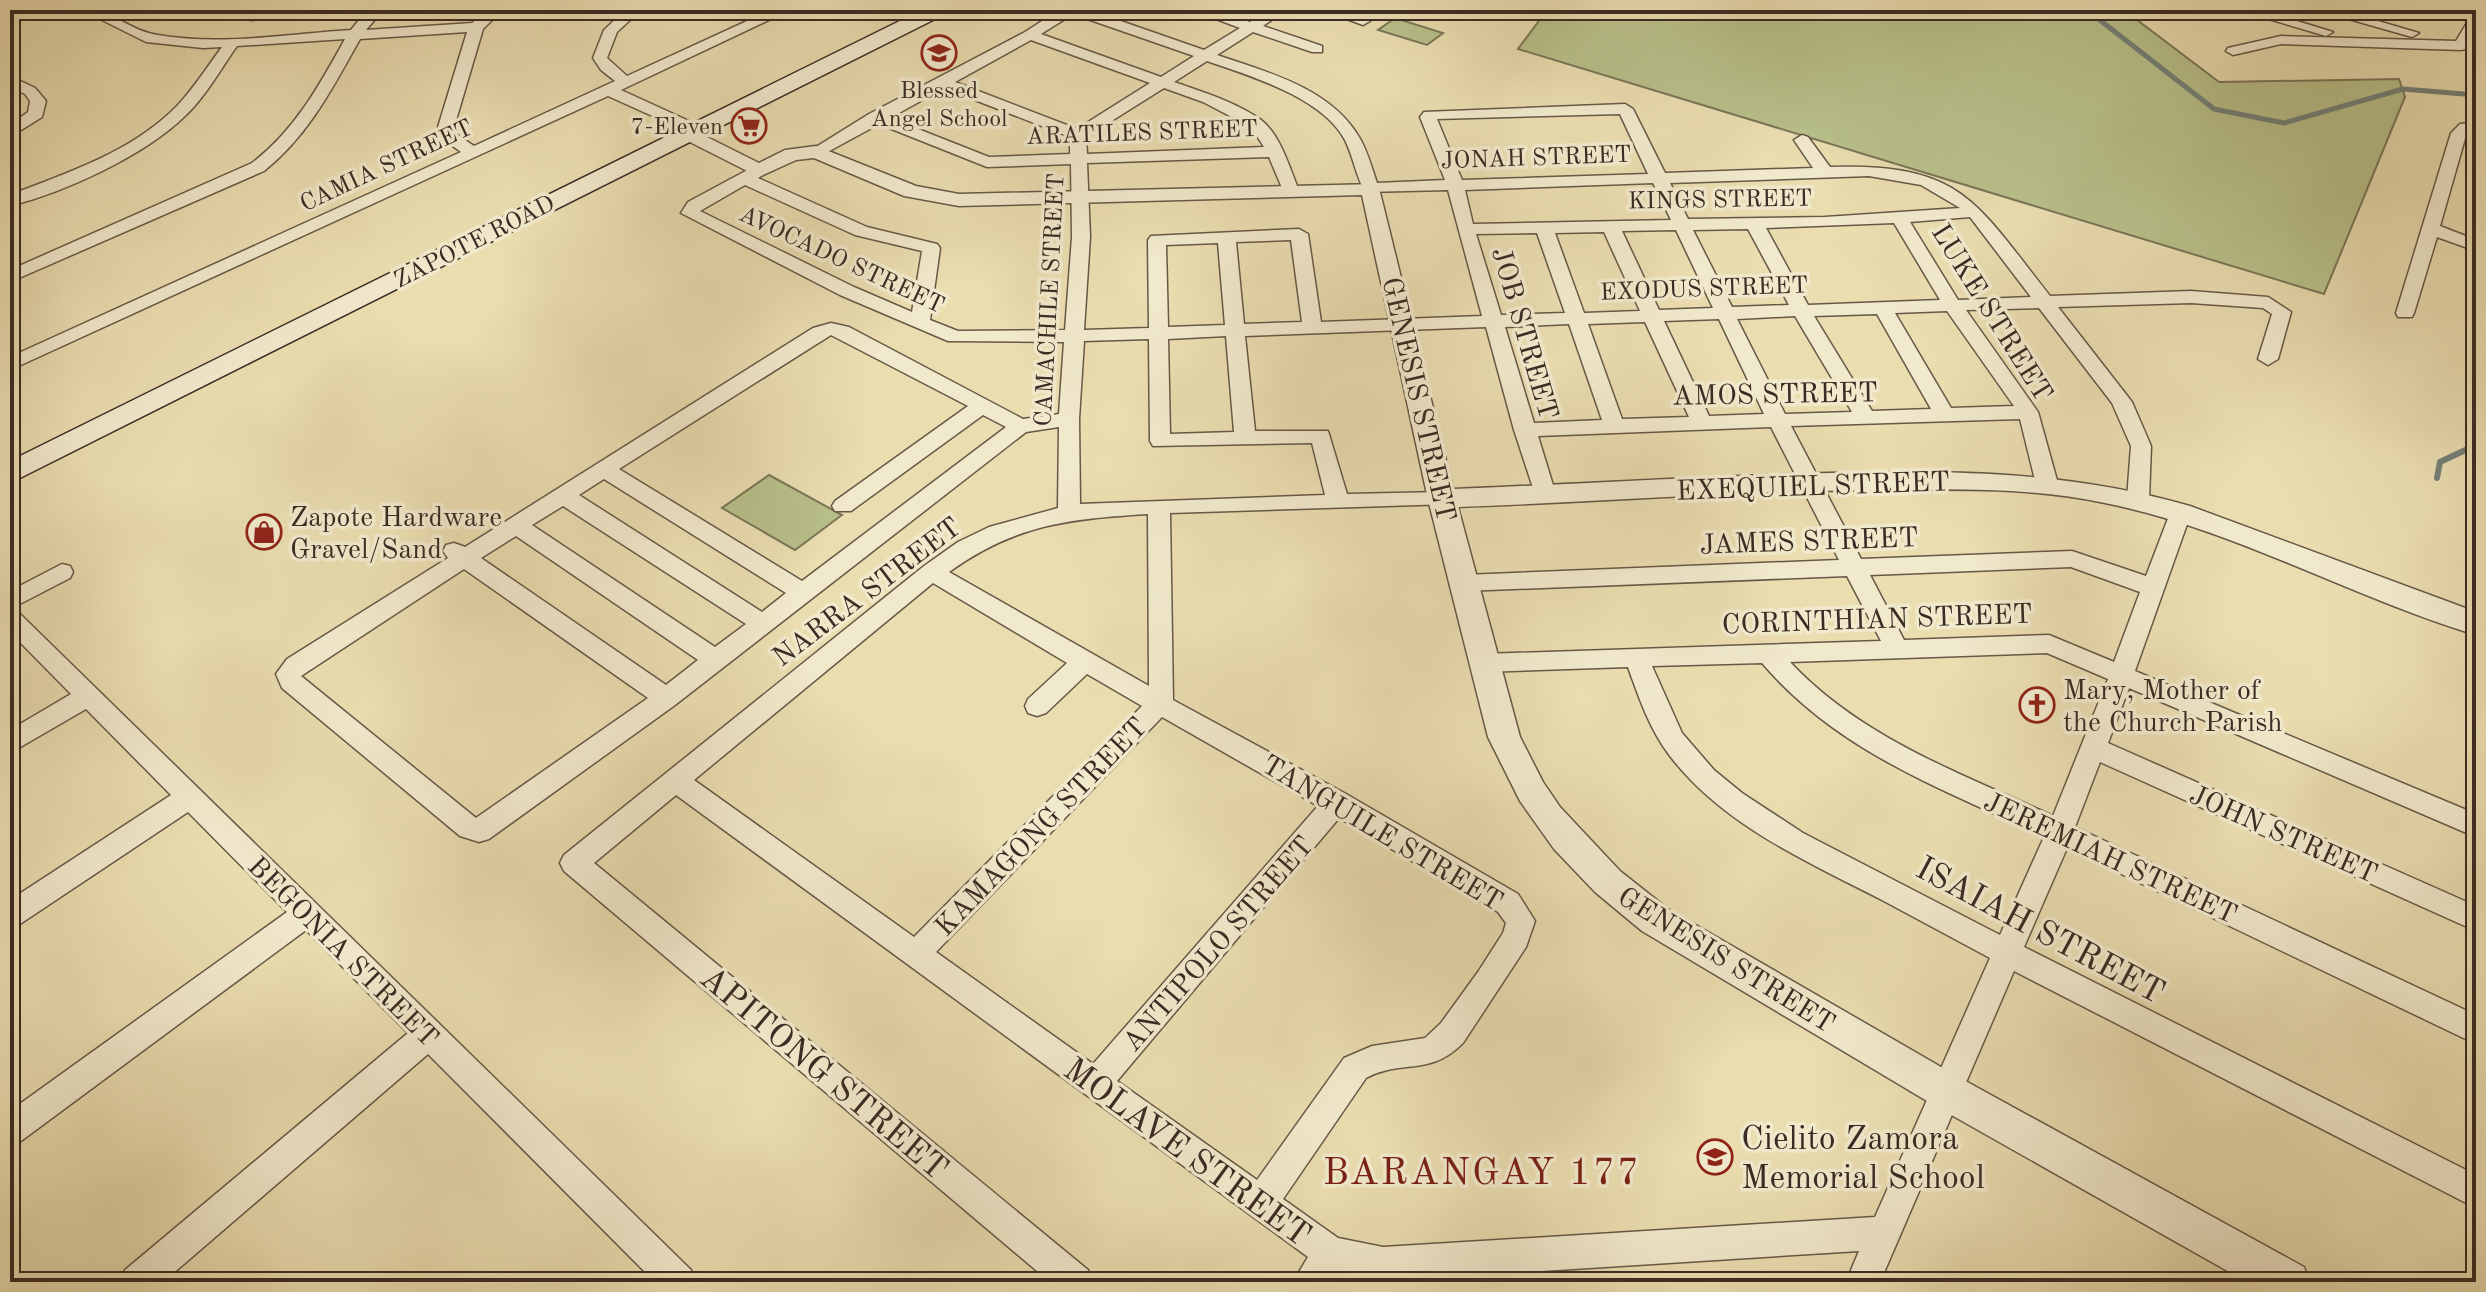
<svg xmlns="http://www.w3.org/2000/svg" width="2486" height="1292" font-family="'Old Standard TT',serif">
<rect width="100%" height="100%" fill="#eaddb0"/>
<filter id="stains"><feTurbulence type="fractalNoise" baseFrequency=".0025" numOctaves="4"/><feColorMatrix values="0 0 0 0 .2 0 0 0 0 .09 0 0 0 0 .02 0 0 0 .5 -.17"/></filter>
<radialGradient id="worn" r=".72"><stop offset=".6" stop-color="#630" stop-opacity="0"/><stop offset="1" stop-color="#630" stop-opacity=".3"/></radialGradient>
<!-- green -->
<g fill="#b8c08a" stroke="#7a7657" stroke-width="2">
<path d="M1547,10H2124L2219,82L2399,79L2405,97L2324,294L1518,49Z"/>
<path d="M1395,18L1443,33L1427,45L1378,30Z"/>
<path d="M769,475L842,515L795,550L722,508Z"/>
</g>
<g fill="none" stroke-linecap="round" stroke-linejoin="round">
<!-- stream-far1 -->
<path stroke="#738178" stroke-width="5" d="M2087,10L2214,109L2284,123L2403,89L2476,95"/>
<!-- stream -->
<path stroke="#738178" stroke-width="6" d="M2437,478L2440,462L2476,445"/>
<defs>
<g id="minor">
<path d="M82,10C115,10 129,31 158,35C220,46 288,34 351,30L367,10H383L366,30L472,23L487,10H502L483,29L454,127L456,134L474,146L615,81L601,70L593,58L604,30L625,10H641L617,32L607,58L627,76L771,10H790L621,90L702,127V133H690L608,96L10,370V357L461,152L443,139L438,127L467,32L360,39C333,87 309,135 264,171L10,282V270L252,163C295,130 319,86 345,39L237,46C220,70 206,96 185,116C144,156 65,192 10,206V195C69,172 132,152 177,106C194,88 207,67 222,47L203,48L146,42Z"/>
<path d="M191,10H318L311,14L252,20L198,14Z"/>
<path d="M1059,10H1089L1204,50L1240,28L1192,10H1213L1250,22L1269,10H1286L1263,26L1322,46V52H1312L1253,32L1217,55C1267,72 1330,88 1359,137C1367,150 1372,168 1377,183L1445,180L1420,117L1424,112L1625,104L1633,109L1665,173L1813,168L1794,140L1802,135L1808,137L1830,167C1962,163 1975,201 2050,296L2191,291L2268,297L2291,312L2278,359L2268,365L2258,359L2272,314L2263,308L2191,303L2058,307L2132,402L2151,446L2149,499L2146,504H2130L2127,499L2131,446L2112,403L2039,308L1966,310L2038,412L2058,484L2055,489H2039L2036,484L2020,419L1791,426L1861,559L2072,551L2146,576L2172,508H2188L2191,513L2135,671L2476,814V837L2129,688L2108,743L2476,906V931L2100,762L2075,827L2476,1015V1044L2067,848L2024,947L2476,1175V1208L2014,971L1880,1282H1846L1859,1251L1383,1281L1338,1271L1331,1282H1293L1308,1257L676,795L594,863L1088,1270L1093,1282H1050L564,871L560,863L564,855L924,566L958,542L989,527L1058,508L1059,427L1026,432L675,705L489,839L479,842L460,836L282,688L276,674L287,659L448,558L443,551L446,545L454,543L465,547L813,328L831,323L849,327L1023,419L1059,414L1064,342L948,341L840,295L681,213L688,202L753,167H765L767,171L758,178L867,227L937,244L940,248L930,320L958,331L1065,330L1072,237L1071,164L987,167L879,124L822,155H810L808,152L869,114L1025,32ZM1073,14L1194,56L1161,77L1041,34ZM1031,40L1150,83L1077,129L955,82ZM1207,61C1250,76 1322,97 1345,140C1353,156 1356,176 1365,192L1448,190L1482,316L1321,322L1308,234L1299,229L1151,236L1148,240L1149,328L1084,330L1090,237L1087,163L1269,157L1285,195H1297L1299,191C1290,169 1280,134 1261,120C1236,102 1203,92 1174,82ZM944,88L1070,137V154L989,157L890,118ZM1164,88L1203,102L1251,127L1264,147L1087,154L1086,137ZM1620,114L1648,174L1462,180L1437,119ZM1869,176L1921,185L1960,208L1825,217L1688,219L1670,183ZM1653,183L1671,220L1473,224L1465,190ZM745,185L855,235L922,251L912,312L854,287L700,211ZM1970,217L2031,297L1958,300L1910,222ZM1894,223L1940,300L1808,305L1766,228ZM1748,229L1789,305L1732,307L1693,230ZM1676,230L1713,308L1659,310L1622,231ZM1604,232L1640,311L1584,313L1555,233ZM1537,233L1565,313L1501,315L1476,234ZM1291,240L1302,322L1244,324L1236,242ZM1218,243L1225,325L1168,327L1166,245ZM1947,311L2014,406L1951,408L1895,313ZM1877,314L1931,409L1872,411L1814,316ZM1795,316L1852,412L1785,414L1737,319ZM1719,319L1764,414L1709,416L1664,321ZM1645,322L1689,417L1622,419L1588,324ZM1569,324L1602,420L1534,423L1505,327ZM1486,327L1514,430L1537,500H1553L1556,495L1538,436L1771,427L1839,560L1464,575L1456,577L1452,583L1456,589L1464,591L1847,576L1881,641L1483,654L1474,657L1471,663L1474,669L1483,672L1628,667C1639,698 1650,730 1670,756C1723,825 1806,861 1882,900C1918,919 1954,939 1990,958L1875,1217L1383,1247L1338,1238L1283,1199L1366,1078C1400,1059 1430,1077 1463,1043L1526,947L1535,921L1518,894L1346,794L1173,700L1170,513L1450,504L1453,499L1450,494L1442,492L1347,494L1328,431H1255L1245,336ZM831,335L968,406L835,501L832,506L835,511H851L983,415L1006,427L802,581L619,469ZM1226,336L1234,432L1170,434L1168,339ZM1149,339L1150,441L1153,446L1312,443L1325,495L1080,504L1079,419L1084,341ZM604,479L786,593L762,612L579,495ZM563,506L746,624L715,647L532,525ZM1148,514L1149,686L949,572C1016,524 1069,519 1148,514ZM516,536L698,660L666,685L481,558ZM2071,567L2140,592L2114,662L2049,635L1904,640L1870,575ZM464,569L648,698L476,818L301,676ZM933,583L1067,663L1028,699L1025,706L1028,713L1037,716L1046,713L1087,674L1142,706L914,937L694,780ZM2047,653L2108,679L2053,816C1960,773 1861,738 1790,662ZM1762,663C1839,753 1940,787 2044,837L2000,935L1803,833L1742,793L1714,770L1682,733L1652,666ZM1162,717L1318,806L1093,1064L936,952ZM1339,818L1498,912L1506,923L1503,933L1478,972L1441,1023L1425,1038L1372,1046L1344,1058L1257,1180L1117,1081Z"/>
<path d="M1322,10H1343L1370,21L1363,25Z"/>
<path d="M2238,10H2261L2333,32L2326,36Z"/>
<path d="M2317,10H2340L2419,33L2412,37Z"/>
<path d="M2476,15V32L2466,49L2461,50L2281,44L2233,55L2226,51L2228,48L2281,36L2456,41L2471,16Z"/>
<path d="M10,76L35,88L46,101L42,117L10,137V125L28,112L30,101L25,94L10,87Z"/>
<path d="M2476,122V132L2466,135L2440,226L2476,240V251L2437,237L2414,313L2412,317H2398L2396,313L2451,133L2460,124Z"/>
<path d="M62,564L70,566L73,572L70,578L10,609V591Z"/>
<path d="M10,609L18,612L691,1270L696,1282H655L428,1054L163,1282H120L125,1270L408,1033L306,930L21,1141L10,1145V1111L287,912L188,812L20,924L10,927V900L171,795L86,709L10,753V730L71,694L10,632Z"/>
</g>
<path id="tertiary" d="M689,128L759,163L785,150L816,146L916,186L959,194L1378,184L1453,489C1579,484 1704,476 1829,473C1954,470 2069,471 2190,506L2476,612V635C2351,597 2234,529 2105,503C2030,487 1952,489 1876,490C1736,491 1597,502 1458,507L1520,737L1543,782L1560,807L1620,871L1668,909L1960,1078L2304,1267L2310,1282H2247L1932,1104L1642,931L1595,892L1554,849L1520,801L1488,737L1428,499L1362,195L959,206L904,196L814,158L796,160L759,177L682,138L679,134L682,130Z"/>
<path id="secondary" d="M922,10H948L945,14L10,483V461Z"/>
</defs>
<!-- minor casing -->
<use href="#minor" stroke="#675847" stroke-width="3"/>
<!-- tertiary casing -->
<use href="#tertiary" stroke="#675847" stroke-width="3"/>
<!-- secondary casing -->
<use href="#secondary" stroke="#3b2b24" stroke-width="3"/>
<!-- minor -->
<use href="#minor" fill="#f1e9cc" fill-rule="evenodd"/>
<!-- tertiary -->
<use href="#tertiary" fill="#f1e9cc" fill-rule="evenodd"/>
<!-- secondary -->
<use href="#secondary" fill="#f1e9cc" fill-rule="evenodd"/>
</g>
<!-- icons -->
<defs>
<symbol id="school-ring" viewBox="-11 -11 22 22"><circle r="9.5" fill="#f1e9cc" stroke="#8f2418" stroke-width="1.5"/><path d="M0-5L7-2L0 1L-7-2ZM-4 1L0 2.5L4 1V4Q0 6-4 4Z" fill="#8f2418"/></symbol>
<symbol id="supermarket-ring" viewBox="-11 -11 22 22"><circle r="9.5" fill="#f1e9cc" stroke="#8f2418" stroke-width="1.5"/><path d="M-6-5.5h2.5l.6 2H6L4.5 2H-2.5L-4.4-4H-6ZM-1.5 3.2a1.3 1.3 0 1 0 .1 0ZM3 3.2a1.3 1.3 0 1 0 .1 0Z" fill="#8f2418"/></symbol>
<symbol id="shop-ring" viewBox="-11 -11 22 22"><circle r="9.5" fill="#f1e9cc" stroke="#8f2418" stroke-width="1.5"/><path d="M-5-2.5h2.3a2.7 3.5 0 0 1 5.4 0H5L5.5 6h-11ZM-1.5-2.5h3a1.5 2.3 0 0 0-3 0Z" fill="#8f2418"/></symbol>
<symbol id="church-ring" viewBox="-11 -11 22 22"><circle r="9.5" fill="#f1e9cc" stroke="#8f2418" stroke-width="1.5"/><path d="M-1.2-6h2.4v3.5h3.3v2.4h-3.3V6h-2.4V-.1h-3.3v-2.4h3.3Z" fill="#8f2418"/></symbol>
</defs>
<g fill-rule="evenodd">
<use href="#school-ring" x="919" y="33" width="40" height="40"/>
<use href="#supermarket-ring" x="729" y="106" width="40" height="40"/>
<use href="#shop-ring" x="244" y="512" width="40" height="40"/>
<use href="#church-ring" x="2017" y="685" width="40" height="40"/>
<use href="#school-ring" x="1695" y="1137" width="40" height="40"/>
</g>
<g text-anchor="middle" stroke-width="7" stroke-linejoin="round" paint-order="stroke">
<!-- far-poi labels -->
<g font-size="24" fill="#3b2b24" stroke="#f1e9cc">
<text x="939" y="98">Blessed<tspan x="939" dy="28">Angel School</tspan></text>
<text x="723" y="134" text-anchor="end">7-Eleven</text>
</g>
<!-- far-street labels -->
<g font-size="24" fill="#3b2b24" stroke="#f1e9cc">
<text transform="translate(1142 132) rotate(-2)" y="8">ARATILES STREET</text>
<text transform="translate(1536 157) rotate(-2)" y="8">JONAH STREET</text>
<text transform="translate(386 165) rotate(-25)" y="8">CAMIA STREET</text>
<text transform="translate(1720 199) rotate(-1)" y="8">KINGS STREET</text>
<text transform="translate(474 241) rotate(-27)" y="8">ZAPOTE ROAD</text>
<text transform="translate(842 259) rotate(25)" y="8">AVOCADO STREET</text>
<text transform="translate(1704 288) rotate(-2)" y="8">EXODUS STREET</text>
<text transform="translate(1049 300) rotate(-87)" y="8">CAMACHILE STREET</text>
</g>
<!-- street labels -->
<g font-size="28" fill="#3b2b24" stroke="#f1e9cc">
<text transform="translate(1993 312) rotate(58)" y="10">LUKE STREET</text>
<text transform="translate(1526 333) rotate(74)" y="10">JOB STREET</text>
<text transform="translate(1775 393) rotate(-1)" y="10">AMOS STREET</text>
<text transform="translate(1420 399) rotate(77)" y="10">GENESIS STREET</text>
<text transform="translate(1813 485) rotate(-2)" y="10">EXEQUIEL STREET</text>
<text transform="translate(1809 540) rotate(-2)" y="10">JAMES STREET</text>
<text transform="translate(866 591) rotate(-37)" y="10">NARRA STREET</text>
<text transform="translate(1877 618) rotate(-2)" y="10">CORINTHIAN STREET</text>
<text transform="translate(1040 826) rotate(-46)" y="10">KAMAGONG STREET</text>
<text transform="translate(1383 832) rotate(31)" y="10">TANGUILE STREET</text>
<text transform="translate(2284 833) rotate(24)" y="10">JOHN STREET</text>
<text transform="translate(2111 857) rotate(25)" y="10">JEREMIAH STREET</text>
<text transform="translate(1217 943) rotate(-49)" y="10">ANTIPOLO STREET</text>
<text transform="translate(344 951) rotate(45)" y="10">BEGONIA STREET</text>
<text transform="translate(1727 959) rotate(32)" y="10">GENESIS STREET</text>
</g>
<!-- poi labels -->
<g font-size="28" fill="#3b2b24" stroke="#f1e9cc" text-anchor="start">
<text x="290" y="526">Zapote Hardware<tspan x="290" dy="32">Gravel/Sand</tspan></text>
<text x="2063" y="699">Mary, Mother of<tspan x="2063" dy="32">the Church Parish</tspan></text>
</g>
<!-- near-street labels -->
<g font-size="34" fill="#3b2b24" stroke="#f1e9cc">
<text transform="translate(2041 929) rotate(28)" y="12">ISAIAH STREET</text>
<text transform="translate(825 1072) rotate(40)" y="12">APITONG STREET</text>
<text transform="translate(1188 1151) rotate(36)" y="12">MOLAVE STREET</text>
</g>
<!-- near-poi labels -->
<g font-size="34" fill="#3b2b24" stroke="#f1e9cc" text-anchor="start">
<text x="1741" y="1149">Cielito Zamora<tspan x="1741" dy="39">Memorial School</tspan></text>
</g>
<!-- near-quarter labels -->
<g font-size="38" letter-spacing="2" fill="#7a1f14" stroke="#f1e9cc">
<text x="1482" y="1184">BARANGAY 177</text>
</g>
</g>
<!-- margin -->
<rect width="2486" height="1292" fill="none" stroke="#eaddb0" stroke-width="40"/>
<rect x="12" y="12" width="2462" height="1268" fill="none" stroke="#3b2b24" stroke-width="4"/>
<rect x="20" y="20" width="2446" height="1252" fill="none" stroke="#3b2b24" stroke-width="2"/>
<rect width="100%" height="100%" filter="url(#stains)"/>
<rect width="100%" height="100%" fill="url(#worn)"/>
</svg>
